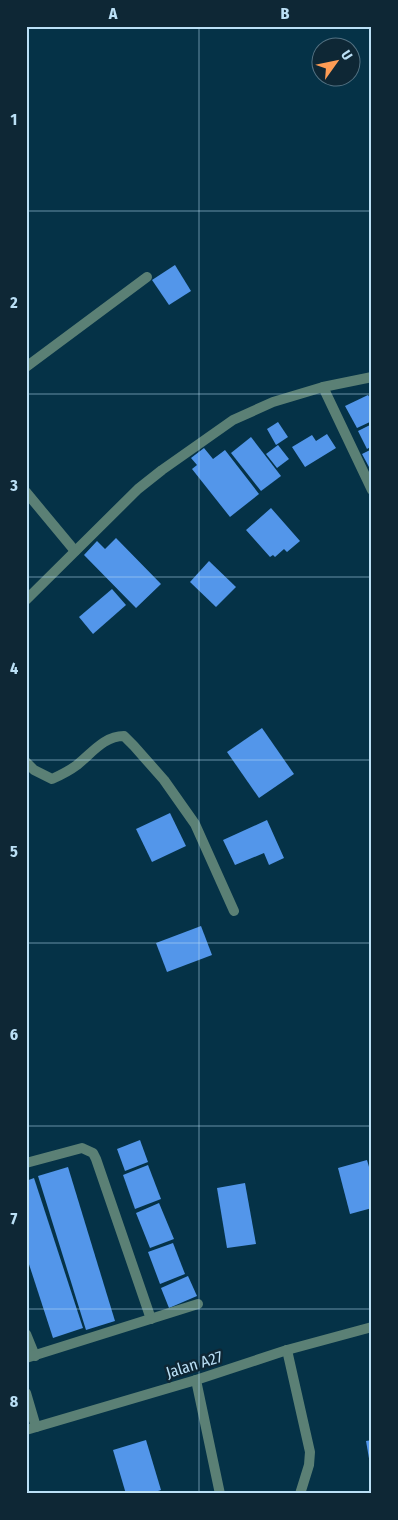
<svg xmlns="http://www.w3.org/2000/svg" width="398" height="1520" font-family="'Fira Sans Condensed',sans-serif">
<rect width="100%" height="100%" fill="#053247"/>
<!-- building -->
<g fill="#5396ea">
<path d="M175,265L191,291L169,305L152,280Z"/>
<path d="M368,395L372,401V421L357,428L345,406Z"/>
<path d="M278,422L288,437L276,445L267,429Z"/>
<path d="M372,424V446L367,449L358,431Z"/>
<path d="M327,434L336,448L305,467L292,447L312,435L316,441Z"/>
<path d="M251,437L281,476L261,491L231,453Z"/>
<path d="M278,445L289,459L277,468L266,454Z"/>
<path d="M204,448L213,459L225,450L259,494L230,517L192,469L197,465L191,458Z"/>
<path d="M372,449V465L369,467L362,454Z"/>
<path d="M271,508L300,541L287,552L284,549L275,557L273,555L270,557L246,530Z"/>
<path d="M116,538L161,584L136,608L84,555L97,541L105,549Z"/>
<path d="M209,561L236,587L216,607L190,582Z"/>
<path d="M112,589L126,605L93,634L79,617Z"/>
<path d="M262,728L294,774L259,798L227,752Z"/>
<path d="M170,813L186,846L152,862L136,829Z"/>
<path d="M267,820L284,858L269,865L264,853L235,865L223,840Z"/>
<path d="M201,926L212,955L167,972L156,943Z"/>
<path d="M140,1140L148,1162L125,1171L117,1149Z"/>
<path d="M367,1160L372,1177V1208L350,1214L338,1168Z"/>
<path d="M148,1165L161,1199L135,1209L123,1175Z"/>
<path d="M68,1167L115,1321L86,1330L38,1176Z"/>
<path d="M34,1178L83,1328L53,1338L26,1255V1181Z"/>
<path d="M245,1183L256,1244L227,1248L217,1188Z"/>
<path d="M159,1203L174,1239L150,1248L136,1213Z"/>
<path d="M173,1243L185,1274L160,1284L148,1252Z"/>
<path d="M188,1276L197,1296L169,1308L161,1288Z"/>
<path d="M146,1440L161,1490L149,1494H126L113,1450Z"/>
<path d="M372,1440V1470H371L366,1441Z"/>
</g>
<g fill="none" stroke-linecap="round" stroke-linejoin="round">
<!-- lane -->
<g stroke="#5b8075" stroke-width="10">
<path d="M26,367L147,277"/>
<path d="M323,387L372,490"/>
</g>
<!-- street -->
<g stroke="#5b8075" stroke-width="10">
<path d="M26,492L75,551"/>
<path d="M26,600L138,489L162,470L233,420L273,402L323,387L372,377"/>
<path d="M26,762L34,770L52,779C61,775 69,771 77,765C92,753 104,736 124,736L134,746L164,780L195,824L234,911"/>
<path d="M26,1163L82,1148L93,1153L96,1159L151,1319"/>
<path d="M26,1334L35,1356"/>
<path d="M287,1350L310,1452L309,1465L300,1494"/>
<path d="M26,1358L198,1304"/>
<path d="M196,1380L220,1494"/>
<path d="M26,1393L36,1427"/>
<path d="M26,1430L196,1380L287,1350L372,1327"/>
</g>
</g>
<!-- grid -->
<path fill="none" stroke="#bbe0f6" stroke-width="1" stroke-opacity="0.55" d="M199,26V1494M26,211H372M26,394H372M26,577H372M26,760H372M26,943H372M26,1126H372M26,1309H372"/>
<g text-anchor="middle" stroke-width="5" stroke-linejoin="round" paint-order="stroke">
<!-- street labels -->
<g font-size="16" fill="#bbe0f6" stroke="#0e2735">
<text transform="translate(194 1364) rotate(-17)" y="6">Jalan A27</text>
</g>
</g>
<!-- border -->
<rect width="398" height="1520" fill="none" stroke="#0e2735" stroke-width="55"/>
<!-- north arrow -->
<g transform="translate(336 62) rotate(57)"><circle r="24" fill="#0e2735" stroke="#537182"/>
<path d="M0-4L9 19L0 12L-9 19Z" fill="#fd9c55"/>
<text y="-8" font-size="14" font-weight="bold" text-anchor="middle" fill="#bbe0f6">U</text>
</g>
<rect x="28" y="28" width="342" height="1464" fill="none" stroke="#bbe0f6" stroke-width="2"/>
<g font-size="16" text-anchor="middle" font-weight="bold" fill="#bbe0f6">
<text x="113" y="19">A</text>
<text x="285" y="19">B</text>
<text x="14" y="125">1</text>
<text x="14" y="308">2</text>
<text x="14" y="491">3</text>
<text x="14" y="674">4</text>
<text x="14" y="857">5</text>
<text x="14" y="1040">6</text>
<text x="14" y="1224">7</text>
<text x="14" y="1407">8</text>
</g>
</svg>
